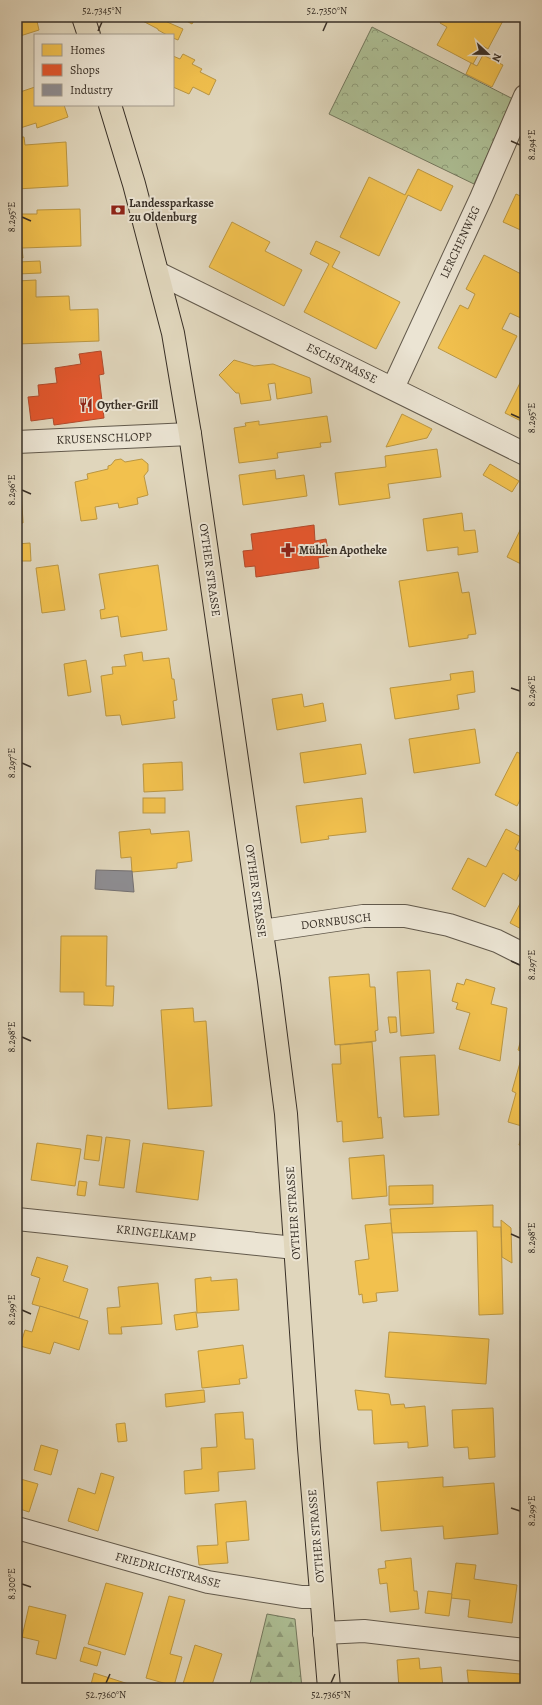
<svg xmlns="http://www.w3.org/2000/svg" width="542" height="1705" font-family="Alegreya,serif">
<defs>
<pattern id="forest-firs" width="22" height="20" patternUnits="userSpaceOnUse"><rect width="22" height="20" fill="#adbf95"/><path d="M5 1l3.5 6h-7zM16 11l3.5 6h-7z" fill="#8e9c7a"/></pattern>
<pattern id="park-crowns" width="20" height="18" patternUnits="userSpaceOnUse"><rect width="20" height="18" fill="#adbf95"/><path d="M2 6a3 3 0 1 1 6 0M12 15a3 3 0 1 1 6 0" fill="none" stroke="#8e9c7a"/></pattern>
</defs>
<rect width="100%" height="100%" fill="#e0d6bc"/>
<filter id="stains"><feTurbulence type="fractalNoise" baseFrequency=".005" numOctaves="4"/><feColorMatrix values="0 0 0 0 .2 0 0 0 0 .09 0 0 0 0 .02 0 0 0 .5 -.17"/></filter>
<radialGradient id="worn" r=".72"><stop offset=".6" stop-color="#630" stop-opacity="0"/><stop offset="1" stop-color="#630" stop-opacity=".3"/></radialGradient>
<!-- forest -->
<path fill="url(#forest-firs)" stroke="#73785e" d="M267,1614L295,1619L302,1688H249Z"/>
<!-- park -->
<path fill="url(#park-crowns)" stroke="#73785e" d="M372,27L513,99L474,184L329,114Z"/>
<!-- homes -->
<g fill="#f2c14e" stroke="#ba9642">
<path d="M17,17H36L39,30L17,37Z"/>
<path d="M135,17H167L165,21L183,29L178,40L173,38V35H167L158,30V29Z"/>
<path d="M179,17H196L192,24Z"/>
<path d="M245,17H255L253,21Z"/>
<path d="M443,17H505L488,49L483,46L473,64L437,45L447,27L440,23Z"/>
<path d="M183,54L195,60L192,64L202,69L200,72L216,80L209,95L193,87L189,94L173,87V56L180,59Z"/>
<path d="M483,55L503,65L492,87L466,74L471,63L477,66Z"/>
<path d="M35,87V105H64L68,117L37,128L36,123L17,129V93Z"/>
<path d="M17,137H24L25,145L66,142L68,186L17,189Z"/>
<path d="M418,169L453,186L441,211L408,195L379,256L340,237L369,177L405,195Z"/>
<path d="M516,194L525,198V232L503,222Z"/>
<path d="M80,209L81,246L22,248L23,258H17V214H37V210Z"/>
<path d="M232,222L270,242L265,251L302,270L284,306L209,267Z"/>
<path d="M316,241L340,252L332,267L400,302L376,349L304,312L329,264L310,254Z"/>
<path d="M484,255L525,276V320L510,313L502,329L517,336L496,378L438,348L460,305L468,309L475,294L466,289Z"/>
<path d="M40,261L41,273L17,274V262Z"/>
<path d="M36,280V297L69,296L70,310L98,309L99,341L17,344V281Z"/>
<path d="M234,360L254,366L273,364L310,378L312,393L277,399L275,383L268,384L271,400L241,404L239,393H236L219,375Z"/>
<path d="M525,373V423L505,413Z"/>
<path d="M402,414L432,429L427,438L386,447Z"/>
<path d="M327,416L331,442L320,443L321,447L277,453L278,458L239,463L234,428L246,426L245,423L259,421V425Z"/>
<path d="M437,449L441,477L388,484L390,498L339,505L335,473L386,467L385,456Z"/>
<path d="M121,459L125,462L142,459L148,464V471L144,476L148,495L137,498L138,504L119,508L118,503L95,507L97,519L81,521L75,482L88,479L87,474L108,469V466L111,465L115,460Z"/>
<path d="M490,464L519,481L512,492L483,475Z"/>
<path d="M275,470L276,479L304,475L307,496L243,505L239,475Z"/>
<path d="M17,486H21L23,523H17Z"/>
<path d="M462,513L464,531L475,530L478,552L458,555V547L427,551L423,519Z"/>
<path d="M525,520V566L507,557Z"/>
<path d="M30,543L31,561H17V544Z"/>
<path d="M58,565L65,610L42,613L36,568Z"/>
<path d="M158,565L167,630L121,637L118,616L101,619L100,610L105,609L99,574Z"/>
<path d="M458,572L462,593L469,592L476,634L468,635V638L409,647L399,581Z"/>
<path d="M142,652L143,661L169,658L172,679H174L177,700L173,701L175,718L122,725L120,715L106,716L101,676L113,674L112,667L126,666L124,655Z"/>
<path d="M86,660L91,692L68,696L64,664Z"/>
<path d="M473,671L475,692L457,695L459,709L395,719L390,688L451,680L450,674Z"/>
<path d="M302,694L304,707L323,703L326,721L277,730L272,699Z"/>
<path d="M475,729L480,763L414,773L409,739Z"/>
<path d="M361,744L366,774L304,783L300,753Z"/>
<path d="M517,752L525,756V790L517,806L495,795Z"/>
<path d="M182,762L183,790L144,792L143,764Z"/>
<rect x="143" y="798" width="22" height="15"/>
<path d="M362,798L366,832L328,836L329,839L301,843L296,806Z"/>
<path d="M150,829L151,834L189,831L192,861L177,863V868L132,872L131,857L121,858L119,832Z"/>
<path d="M506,829L521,837L515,849L525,854V863L516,881L503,873L485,907L452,889L468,858L486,867Z"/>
<path d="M525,894V931L510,923Z"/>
<path d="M61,936H107L106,986H114L113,1006L84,1005V992H60Z"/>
<path d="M430,970L434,1033L401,1036L397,972Z"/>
<path d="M369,974L370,987H375L378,1030L375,1031L376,1041L335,1045L329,977Z"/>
<path d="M466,979L495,988L491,1004L507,1008L500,1061L459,1049L470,1013L456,1009L458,1003L452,1001L457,983L464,985Z"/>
<path d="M193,1008L194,1022L206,1021L212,1106L168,1109L161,1010Z"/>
<path d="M525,1014V1127L508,1122L516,1093L512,1091L523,1052L518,1050L524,1029L521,1028Z"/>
<path d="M388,1017H396L397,1032L390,1033Z"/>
<path d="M372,1042L378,1118L381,1117L383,1138L343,1142L342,1121L337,1122L332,1064H341L340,1045Z"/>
<path d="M435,1055L439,1115L404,1117L400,1057Z"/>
<path d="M524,1127H525V1147L519,1145Z"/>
<path d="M87,1135L102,1137L99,1161L84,1159Z"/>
<path d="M106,1137L130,1140L124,1188L99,1185Z"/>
<path d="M37,1143L81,1149L75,1186L31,1180Z"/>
<path d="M143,1143L204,1151L198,1200L136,1192Z"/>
<path d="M384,1155L387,1196L352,1199L349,1158Z"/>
<path d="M79,1181L87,1182L85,1196L77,1195Z"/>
<path d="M433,1185V1204L389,1205V1186Z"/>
<path d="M493,1205V1227H501L503,1314L479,1315L477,1231L392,1233L390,1209Z"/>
<path d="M525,1218V1230L520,1228Z"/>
<path d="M501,1220L511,1228L512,1263L502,1257Z"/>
<path d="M391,1223L398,1291L376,1293L377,1301L363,1303L362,1294L359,1295L355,1261L369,1259L365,1225Z"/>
<path d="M37,1257L68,1266L63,1281L88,1289L79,1318L32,1304L40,1278L31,1275Z"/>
<path d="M211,1277V1281L237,1279L239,1310L197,1313L195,1279Z"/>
<path d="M158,1283L162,1324L121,1327L122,1334H109L107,1308L120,1307L118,1287Z"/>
<path d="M40,1306L88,1321L79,1350L54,1342L50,1354L20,1346L25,1330L32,1332Z"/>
<path d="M196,1312L198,1327L176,1330L174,1315Z"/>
<path d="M389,1332L489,1339L486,1384L385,1377Z"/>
<path d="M243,1345L247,1378L239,1379L240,1384L202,1388L198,1351Z"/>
<path d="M204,1390L205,1402L166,1407L165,1394Z"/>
<path d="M355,1390L389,1394L391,1405L404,1404L405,1408L425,1406L428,1446L408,1448V1442L374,1444L372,1410H358Z"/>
<path d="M493,1408L495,1457L469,1459L468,1447L454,1448L452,1410Z"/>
<path d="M243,1412L245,1439H253L255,1469L218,1472L219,1491L185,1494L184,1471L202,1469L201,1448L217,1447L215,1414Z"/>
<path d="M125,1423L127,1441L118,1442L116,1424Z"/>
<path d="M41,1445L58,1450L51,1475L34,1470Z"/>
<path d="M101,1473L114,1477L98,1531L68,1521L78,1488L95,1494Z"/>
<path d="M443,1477V1487L494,1483L498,1534L444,1539L443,1526L381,1531L377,1482Z"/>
<path d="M17,1478L38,1484L29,1512L17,1508Z"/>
<path d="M246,1501L249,1540L226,1542L228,1563L199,1565L197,1546L218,1545L215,1504Z"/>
<path d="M411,1558L414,1591H417L419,1609L390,1612L387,1583L380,1584L378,1569L386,1568L385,1561Z"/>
<path d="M456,1563L476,1565L474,1579L517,1585L512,1623L468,1617L470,1600L451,1598Z"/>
<path d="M106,1583L143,1593L125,1655L88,1644Z"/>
<path d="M428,1591L452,1594L449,1616L425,1613Z"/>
<path d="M169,1596L185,1600L170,1654L182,1657L174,1686L146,1678Z"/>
<path d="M29,1606L66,1615L56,1659L36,1654L39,1641L22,1637Z"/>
<path d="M195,1645L222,1654L211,1688L182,1687Z"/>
<path d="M84,1647L101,1652L97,1666L80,1661Z"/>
<path d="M419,1658L420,1669L441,1667L443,1688H399L397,1660Z"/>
<path d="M467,1670L521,1674L522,1688H469Z"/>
<path d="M94,1673L141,1688H90Z"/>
</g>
<!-- shops -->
<g fill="#e4572e" stroke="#b14b2c">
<path d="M101,351L104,374L99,375L104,418L54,425L53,418L31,421L28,397L39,396L38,385L57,383L55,368L81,364L79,354Z"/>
<path d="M314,525L315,541L326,539L329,556L318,558L319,568L256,577L255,566L245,567L243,551L253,550L251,534Z"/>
</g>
<!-- industry -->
<path fill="#8d8d92" stroke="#747172" d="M96,870L132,871L134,892L95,889Z"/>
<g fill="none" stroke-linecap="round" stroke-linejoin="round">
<defs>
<g id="minor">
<path d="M158,273L525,454"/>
<path d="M393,388L481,198L525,96"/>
<path d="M17,442L190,434"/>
<path d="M262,931L363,916H405L449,925L497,941L525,955"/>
<path d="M17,1219L295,1248"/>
<path d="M17,1528L208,1582L302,1597H321"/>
<path d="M324,1633L364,1631L525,1650"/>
</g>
<g id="major">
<path d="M83,17L89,35"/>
<path d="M110,105L134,184L173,333L190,434L269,981L286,1114L309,1448L329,1688"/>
</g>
</defs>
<!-- minor casing -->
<use href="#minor" stroke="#635a4c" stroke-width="24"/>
<!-- major casing -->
<use href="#major" stroke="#393027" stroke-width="24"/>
<!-- minor -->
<use href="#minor" stroke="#ebe4d3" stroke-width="22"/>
<!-- major -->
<use href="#major" stroke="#e0d6bc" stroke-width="22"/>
</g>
<!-- ticks -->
<path fill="none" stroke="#393027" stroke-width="1.5" d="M98,31L102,22M323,31L327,22M511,141L520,145M22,217L31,221M511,414L520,418M22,490L31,494M511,688L520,691M22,763L31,767M511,961L520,965M22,1037L31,1041M511,1234L520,1238M22,1310L31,1314M511,1508L520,1511M22,1584L31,1587M106,1683L110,1674M331,1683L335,1674"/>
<!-- icons -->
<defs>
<symbol id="bank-bare" viewBox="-9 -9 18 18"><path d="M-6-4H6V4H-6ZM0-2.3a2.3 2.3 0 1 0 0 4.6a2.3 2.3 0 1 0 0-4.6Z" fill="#8f2418" stroke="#ebe4d3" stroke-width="2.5" paint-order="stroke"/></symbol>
<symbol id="restaurant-bare" viewBox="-9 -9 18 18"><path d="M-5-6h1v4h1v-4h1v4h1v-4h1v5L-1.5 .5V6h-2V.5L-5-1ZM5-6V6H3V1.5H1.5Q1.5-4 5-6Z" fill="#8f2418" stroke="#ebe4d3" stroke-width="2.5" paint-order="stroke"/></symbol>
<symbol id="pharmacy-bare" viewBox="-9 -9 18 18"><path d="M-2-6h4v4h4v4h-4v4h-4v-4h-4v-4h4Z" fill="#8f2418" stroke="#ebe4d3" stroke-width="2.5" paint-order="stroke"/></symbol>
</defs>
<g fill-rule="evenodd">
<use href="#bank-bare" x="108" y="200" width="20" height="20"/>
<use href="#restaurant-bare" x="76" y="395" width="20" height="20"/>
<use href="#pharmacy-bare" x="278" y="540" width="20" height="20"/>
</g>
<g text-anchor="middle" stroke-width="4" stroke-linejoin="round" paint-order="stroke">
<!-- poi labels -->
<g font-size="12" font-weight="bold" fill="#393027" stroke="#ebe4d3" text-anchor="start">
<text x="129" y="207">Landessparkasse<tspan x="129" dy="14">zu Oldenburg</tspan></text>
<text x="97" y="409">Oyther-Grill</text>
<text x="299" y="554">Mühlen Apotheke</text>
</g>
<!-- street labels -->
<g font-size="12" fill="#393027" stroke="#ebe4d3">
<text transform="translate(460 242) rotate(-65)" y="4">LERCHENWEG</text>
<text transform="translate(342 363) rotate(26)" y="4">ESCHSTRASSE</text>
<text transform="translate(104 438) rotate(-2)" y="4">KRUSENSCHLOPP</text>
<text transform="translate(210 570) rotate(82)" y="4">OYTHER STRASSE</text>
<text transform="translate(256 891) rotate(82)" y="4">OYTHER STRASSE</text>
<text transform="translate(336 921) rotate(-7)" y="4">DORNBUSCH</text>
<text transform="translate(293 1213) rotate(-94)" y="4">OYTHER STRASSE</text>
<text transform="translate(156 1233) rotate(6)" y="4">KRINGELKAMP</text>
<text transform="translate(316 1536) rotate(-95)" y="4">OYTHER STRASSE</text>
<text transform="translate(168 1570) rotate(15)" y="4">FRIEDRICHSTRASSE</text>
</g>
</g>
<!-- margin -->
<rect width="542" height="1705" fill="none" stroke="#e0d6bc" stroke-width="44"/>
<!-- legend -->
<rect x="34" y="34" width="140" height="72" fill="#ebe4d3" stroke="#a49c8e"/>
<rect x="42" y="44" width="20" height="12" fill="#f2c14e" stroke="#a49c8e"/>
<text x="70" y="54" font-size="12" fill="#393027">Homes</text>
<rect x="42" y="64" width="20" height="12" fill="#e4572e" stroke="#a49c8e"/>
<text x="70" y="74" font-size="12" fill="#393027">Shops</text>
<rect x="42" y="84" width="20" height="12" fill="#8d8d92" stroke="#a49c8e"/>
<text x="70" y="94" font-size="12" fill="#393027">Industry</text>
<!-- north arrow -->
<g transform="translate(488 54) rotate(112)" stroke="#ebe4d3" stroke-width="3" paint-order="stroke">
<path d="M0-3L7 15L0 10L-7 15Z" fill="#393027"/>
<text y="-6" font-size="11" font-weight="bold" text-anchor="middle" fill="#393027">N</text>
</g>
<rect x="22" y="22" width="498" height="1661" fill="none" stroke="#393027" stroke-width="1.5"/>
<g font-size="10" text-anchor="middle" fill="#393027">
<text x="102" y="14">52.7345°N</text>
<text x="327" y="14">52.7350°N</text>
<text transform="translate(531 145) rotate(-90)" y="4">8.294°E</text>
<text transform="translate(11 217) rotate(-90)" y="4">8.295°E</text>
<text transform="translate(531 418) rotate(-90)" y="4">8.295°E</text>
<text transform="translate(11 490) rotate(-90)" y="4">8.296°E</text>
<text transform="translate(531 691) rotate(-90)" y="4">8.296°E</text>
<text transform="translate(11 763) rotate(-90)" y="4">8.297°E</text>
<text transform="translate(531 965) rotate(-90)" y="4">8.297°E</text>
<text transform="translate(11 1037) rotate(-90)" y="4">8.298°E</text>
<text transform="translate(531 1238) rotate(-90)" y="4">8.298°E</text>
<text transform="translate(11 1310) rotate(-90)" y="4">8.299°E</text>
<text transform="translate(531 1511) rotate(-90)" y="4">8.299°E</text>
<text transform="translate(11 1584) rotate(-90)" y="4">8.300°E</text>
<text x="106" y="1698">52.7360°N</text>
<text x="331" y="1698">52.7365°N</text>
</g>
<rect width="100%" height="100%" filter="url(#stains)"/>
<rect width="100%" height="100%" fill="url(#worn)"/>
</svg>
